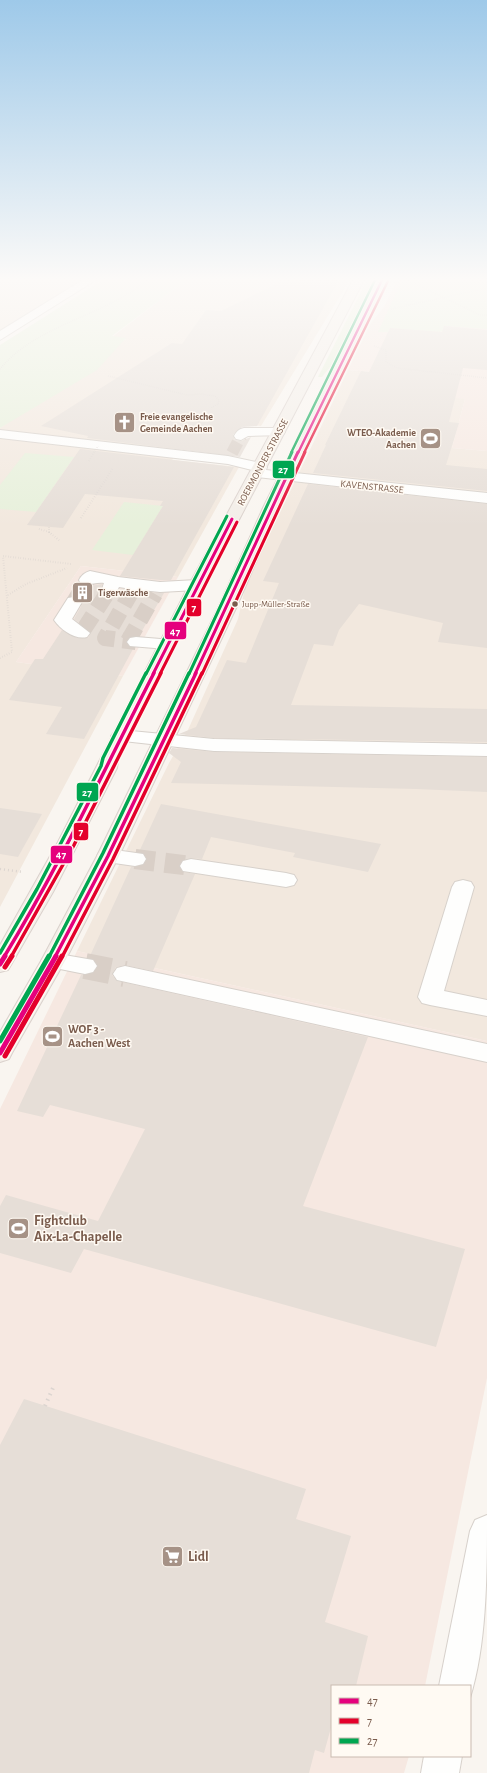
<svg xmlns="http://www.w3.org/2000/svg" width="487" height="1773" font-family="'Alegreya Sans',sans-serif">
<rect width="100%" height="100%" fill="#f9f5f0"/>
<!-- residential -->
<g fill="#f2e8de">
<path d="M0,278H87L0,332Z"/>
<path d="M189,278H351L261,426L205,420L172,460L239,467L178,577L81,566L16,662L123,676L0,907V428L126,339L112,337Z"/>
<path d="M348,370L460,380L465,399L452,448L487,451V1041L77,951L169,763L187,732L238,619L246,584Z"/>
</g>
<!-- commercial -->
<g fill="#f6e8e1">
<path d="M398,278H487V451L452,448L465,399L454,398L459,380L348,370L371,323L384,307Z"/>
<path d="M81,566L178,577L123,676L16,662Z"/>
<path d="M77,951L487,1041V1378L425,1686H332V1756H409L404,1773H0V1109Z"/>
</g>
<!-- green -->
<g fill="#e7f0db">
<path d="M106,278H189L112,336L126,338L97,370L0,428V345Z"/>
<path d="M368,278H375L330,367L322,377H318Z"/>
<path d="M403,278C417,278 431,277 444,278C456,280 476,284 487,282V329L444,326L443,331L438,332L390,328L388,332H378Z"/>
<path d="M25,453L74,457L36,512L0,509V485Z"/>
<path d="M124,502L163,506L133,555L92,550Z"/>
</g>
<!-- building -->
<g fill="#e6ded7">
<path d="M299,278H340L257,426L242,427L233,435L235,440L241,441L251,437L240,457L87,438L88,436L41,426L172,343L182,344L206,310L221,311L285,280L297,281Z"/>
<path d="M444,326L487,330V370L463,368L449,422L459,423L446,465L487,469V491L313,473L326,445H325L361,371L369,372L390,328L442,332Z"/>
<path d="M80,449L234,467L171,580H160L120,576L163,506H160L163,501L85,494L63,528L27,525Z"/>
<path d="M308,484L487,504V648L438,642L443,623L359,604L339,630L333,646L314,644L291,705L487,709V742L214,738L179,734L196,727L227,660L246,663L279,583L263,581Z"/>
<path d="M102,584L101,590L103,594L110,595L116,594L120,589H123L126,596L132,597L138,596L142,592L164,593L139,636L130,637L126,641L129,647L133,649L84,739L46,734L62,707L9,700L35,659H43L62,630L77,638H88L91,632L74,619L83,603L82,598L90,586Z"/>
<path d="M172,748L214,752L487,757V792L416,789L171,783L181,762L169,753Z"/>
<path d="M161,804L381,844L368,872L293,857L295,853L211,837L202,859L191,858L183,860L179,865L183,872L195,874L153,971L125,965L116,967L112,975L117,981L368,1037L303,1206L465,1249L436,1347L84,1249L71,1273L0,1253V1206L6,1195L98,1221L145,1129L50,1105L43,1117L17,1111L81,975L93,973L98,967L94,959L89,958L131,867L143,865L147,860L144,853L139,852Z"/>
<path d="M0,808L42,814L18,857L0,854Z"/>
<path d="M24,1399L306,1489L296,1519L351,1536L325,1622L368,1636L356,1686H332V1724L324,1753L315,1750L309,1773H0V1445Z"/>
</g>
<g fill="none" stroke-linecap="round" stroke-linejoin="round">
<!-- minor-tunnel-far3 -->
<path stroke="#d9cfc7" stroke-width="12" stroke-dasharray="12 6" stroke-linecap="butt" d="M232,453L241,436"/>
<!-- minor-tunnel-far2 -->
<g stroke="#d9cfc7" stroke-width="16" stroke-dasharray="16 8" stroke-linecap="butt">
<path d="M132,591L105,638L136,642"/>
<path d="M74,602L87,580"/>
<path d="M84,629L110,589"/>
<path d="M128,641L155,594"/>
</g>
<!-- minor-tunnel-far1 -->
<path stroke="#d9cfc7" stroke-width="20" stroke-dasharray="20 10" stroke-linecap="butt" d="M135,859L191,866"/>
<!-- minor-tunnel -->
<path stroke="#d9cfc7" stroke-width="26" stroke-dasharray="26 13" stroke-linecap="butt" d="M85,966L125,974"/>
<defs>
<g id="minor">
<path d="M86,278H99L0,340V331Z"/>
<path d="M244,428H278L283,429L285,432L283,435L248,436L241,440L236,439L234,436C237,431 239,429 244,428Z"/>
<path d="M0,430L228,456L265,464L267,467L266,470L487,493V503L257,477L252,476L250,473L252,470L228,464L0,438Z"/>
<path d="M90,571L118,577L160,582L197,580L203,581L205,585L203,589L197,590L160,592L141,590L138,595L132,596L126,595L124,591L125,588L119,587L116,593L110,594L104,593L102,589L104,583C95,582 90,586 81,584L79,580C82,575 84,573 90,571Z"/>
<path d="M74,597L80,598L82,602L72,619L90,633L87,637C75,640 61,630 54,620L68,598Z"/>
<path d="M136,637L173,640L176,644L173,648L167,649L130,646L127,642L130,638Z"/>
<path d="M121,730L214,739L487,744V756L214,751L114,740L111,736L114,732Z"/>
<path d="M108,849L143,854L146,859L143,864L135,866L100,861L97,856L100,851Z"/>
<path d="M191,859L286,873L294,875L297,880L294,885L286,887L183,871L180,866L183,861Z"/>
<path d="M463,880L471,882L474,887L444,991L487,1000V1016L430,1005L422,1003L418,997L452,887L455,882Z"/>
<path d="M53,953L93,960L97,966L93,972L85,974L45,966L41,961L45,956Z"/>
<path d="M125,966L487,1044V1062L117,980L113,974L117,968Z"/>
<path d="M487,1515C487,1573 487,1644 470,1698V1686H439L470,1531L475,1520Z"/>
<path d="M424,1756H462L459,1773H421Z"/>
</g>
<g id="major">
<path d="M354,278H365L205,585L118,761L117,768L53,892L8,970L0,972V945L58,842L189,585Z"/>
<path d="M377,278H388L279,508L237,606L119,856L65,961L12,1053L9,1059L0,1062V1032L41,961L97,856L219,606L263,508Z"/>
</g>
</defs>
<!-- minor casing -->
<use href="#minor" stroke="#d7d1cb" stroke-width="2"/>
<!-- major casing -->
<use href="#major" stroke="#dad1cc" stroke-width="2"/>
<!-- path-far3 -->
<g stroke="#dcd5d0" stroke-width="1.5" stroke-dasharray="0.5 1.5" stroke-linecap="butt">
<path d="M404,281H409L480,315H487"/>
<path d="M391,309L487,288"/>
<path d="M374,346L386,350V362L397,368L487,378"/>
<path d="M0,369C38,323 105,317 150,278"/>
<path d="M108,376L187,395L201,394L215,396L219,400L218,404L211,408"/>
</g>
<!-- path-far2 -->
<g stroke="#dcd5d0" stroke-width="2" stroke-dasharray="0.5 2" stroke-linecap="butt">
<path d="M81,518L113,468"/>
<path d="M39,529L49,532V527"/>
<path d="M49,532L60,541"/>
<path d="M8,595L26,584L67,568"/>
<path d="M0,658L12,652L3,556L71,564"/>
</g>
<!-- path-far1 -->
<path stroke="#dcd5d0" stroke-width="2.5" stroke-dasharray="1 3" stroke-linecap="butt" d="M0,869L23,872"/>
<!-- path -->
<path stroke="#dcd5d0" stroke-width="4" stroke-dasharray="1.5 4.5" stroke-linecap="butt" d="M45,1406L53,1388"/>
<!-- minor -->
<use href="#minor" fill="#fefefd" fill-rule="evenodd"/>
<!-- major -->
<use href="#major" fill="#f3eee8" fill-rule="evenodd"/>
<!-- path-bridge-far1 -->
<path stroke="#dcd5d0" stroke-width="1.5" stroke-dasharray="0.5 1.5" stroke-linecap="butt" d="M94,453L98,446"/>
<!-- path-bridge -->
<path stroke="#dcd5d0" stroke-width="2" stroke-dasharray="0.5 2" stroke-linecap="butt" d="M89,461L94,452"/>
<defs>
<path id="bus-1-far3" d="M298,453L383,278"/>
<g id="bus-1-far2">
<path d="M153,674L232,519"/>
<path d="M195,674L298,452"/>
</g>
<g id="bus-1-far1">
<path d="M4,957C60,865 105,768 154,673"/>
<path d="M55,957L108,856L196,673"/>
</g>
<g id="bus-1">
<path d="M0,964L5,956"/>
<path d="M0,1053L56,956"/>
</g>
<path id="bus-2-far3" d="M304,453L388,281"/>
<g id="bus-2-far2">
<path d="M160,674L237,522"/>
<path d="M202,674L305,452"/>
</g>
<g id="bus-2-far1">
<path d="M11,957L74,845L161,673"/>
<path d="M62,957L113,859L202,673"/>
</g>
<g id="bus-2">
<path d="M5,967L12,956"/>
<path d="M5,1056L62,956"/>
</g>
<path id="bus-3-far3" d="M291,453L376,278"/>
<g id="bus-3-far2">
<path d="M146,674L227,516"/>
<path d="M189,674L292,452"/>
</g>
<g id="bus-3-far1">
<path d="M0,953L37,889L101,766L103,758L146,673"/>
<path d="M49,957L103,853L189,673"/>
</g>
<path id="bus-3" d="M0,1041L49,956"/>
</defs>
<!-- bus-1-far3 casing -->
<use href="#bus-1-far3" stroke="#fffaf3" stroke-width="4"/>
<!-- bus-1-far2 casing -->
<use href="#bus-1-far2" stroke="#fffaf3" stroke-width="5"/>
<!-- bus-1-far1 casing -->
<use href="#bus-1-far1" stroke="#fffaf3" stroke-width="6"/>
<!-- bus-1 casing -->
<use href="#bus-1" stroke="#fffaf3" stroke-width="8"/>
<!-- bus-2-far3 casing -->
<use href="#bus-2-far3" stroke="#fffaf3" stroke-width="4"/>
<!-- bus-2-far2 casing -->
<use href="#bus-2-far2" stroke="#fffaf3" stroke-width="5"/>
<!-- bus-2-far1 casing -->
<use href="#bus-2-far1" stroke="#fffaf3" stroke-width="6"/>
<!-- bus-2 casing -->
<use href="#bus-2" stroke="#fffaf3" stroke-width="8"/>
<!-- bus-3-far3 casing -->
<use href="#bus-3-far3" stroke="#fffaf3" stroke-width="4"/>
<!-- bus-3-far2 casing -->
<use href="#bus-3-far2" stroke="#fffaf3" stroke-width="5"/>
<!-- bus-3-far1 casing -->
<use href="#bus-3-far1" stroke="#fffaf3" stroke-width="6"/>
<!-- bus-3 casing -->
<use href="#bus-3" stroke="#fffaf3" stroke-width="8"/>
<!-- bus-1-far3 -->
<use href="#bus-1-far3" stroke="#e5007d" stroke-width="2.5"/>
<!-- bus-1-far2 -->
<use href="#bus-1-far2" stroke="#e5007d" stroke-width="3"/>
<!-- bus-1-far1 -->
<use href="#bus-1-far1" stroke="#e5007d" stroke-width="3.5"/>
<!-- bus-1 -->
<use href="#bus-1" stroke="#e5007d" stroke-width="5"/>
<!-- bus-2-far3 -->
<use href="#bus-2-far3" stroke="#e4002b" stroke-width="2.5"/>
<!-- bus-2-far2 -->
<use href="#bus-2-far2" stroke="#e4002b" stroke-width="3"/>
<!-- bus-2-far1 -->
<use href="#bus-2-far1" stroke="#e4002b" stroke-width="3.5"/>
<!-- bus-2 -->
<use href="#bus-2" stroke="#e4002b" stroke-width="5"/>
<!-- bus-3-far3 -->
<use href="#bus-3-far3" stroke="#00a651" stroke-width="2.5"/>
<!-- bus-3-far2 -->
<use href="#bus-3-far2" stroke="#00a651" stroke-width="3"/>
<!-- bus-3-far1 -->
<use href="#bus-3-far1" stroke="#00a651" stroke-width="3.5"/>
<!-- bus-3 -->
<use href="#bus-3" stroke="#00a651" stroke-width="5"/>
</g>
<!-- sky -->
<linearGradient id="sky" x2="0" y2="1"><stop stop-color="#9ec9e9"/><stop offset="0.53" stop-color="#fcfaf8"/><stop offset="1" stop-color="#fcfaf8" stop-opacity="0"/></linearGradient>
<rect width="487" height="527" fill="url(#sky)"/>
<!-- icons -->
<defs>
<symbol id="church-square" viewBox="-11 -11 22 22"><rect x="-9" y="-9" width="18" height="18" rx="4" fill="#a69286" stroke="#fffaf3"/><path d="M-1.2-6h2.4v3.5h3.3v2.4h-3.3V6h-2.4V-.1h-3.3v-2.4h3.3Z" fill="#fff"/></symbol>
<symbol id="stadium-square" viewBox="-11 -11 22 22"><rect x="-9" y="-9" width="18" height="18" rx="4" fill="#a69286" stroke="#fffaf3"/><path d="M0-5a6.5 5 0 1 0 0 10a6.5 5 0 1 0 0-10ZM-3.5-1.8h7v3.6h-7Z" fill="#fff"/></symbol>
<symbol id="building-square" viewBox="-11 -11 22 22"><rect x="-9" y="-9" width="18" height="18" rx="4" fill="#a69286" stroke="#fffaf3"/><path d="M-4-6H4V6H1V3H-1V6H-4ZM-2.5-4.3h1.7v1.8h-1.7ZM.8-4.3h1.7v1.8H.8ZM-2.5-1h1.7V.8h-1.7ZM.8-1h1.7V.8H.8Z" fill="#fff"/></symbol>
<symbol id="supermarket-square" viewBox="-11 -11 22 22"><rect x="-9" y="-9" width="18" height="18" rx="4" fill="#a69286" stroke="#fffaf3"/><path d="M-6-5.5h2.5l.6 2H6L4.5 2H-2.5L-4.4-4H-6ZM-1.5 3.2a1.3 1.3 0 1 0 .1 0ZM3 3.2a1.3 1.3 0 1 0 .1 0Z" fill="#fff"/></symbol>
</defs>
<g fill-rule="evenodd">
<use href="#church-square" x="112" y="410" width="25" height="25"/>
<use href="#stadium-square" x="418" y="426" width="25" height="25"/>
<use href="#building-square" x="70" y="580" width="25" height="25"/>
<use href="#stadium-square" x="40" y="1024" width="25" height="25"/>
<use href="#stadium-square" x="6" y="1216" width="25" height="25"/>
<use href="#supermarket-square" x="160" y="1544" width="25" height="25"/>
</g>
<!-- markers -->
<circle fill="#7a5c4d" stroke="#fffaf3" stroke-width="1.5" cx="235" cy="604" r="3.5"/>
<g text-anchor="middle" stroke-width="3" stroke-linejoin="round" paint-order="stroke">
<!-- far-bus labels -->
<g font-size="9" fill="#7a5c4d" stroke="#fffaf3" text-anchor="start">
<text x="242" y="607">Jupp-Müller-Straße</text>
</g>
<!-- far-poi labels -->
<g font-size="10" font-weight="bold" fill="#7a5c4d" stroke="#fffaf3" text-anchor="start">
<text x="140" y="420">Freie evangelische<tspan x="140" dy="12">Gemeinde Aachen</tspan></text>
<text x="416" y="436" text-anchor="end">WTEO-Akademie<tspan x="416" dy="12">Aachen</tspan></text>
<text x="98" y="596">Tigerwäsche</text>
</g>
<!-- far-street labels -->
<g font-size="10" fill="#7a5c4d" stroke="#fffaf3">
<text transform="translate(262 462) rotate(-62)" y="4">ROERMONDER STRASSE</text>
<text transform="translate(372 486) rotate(6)" y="4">KAVENSTRASSE</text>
</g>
<!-- poi labels -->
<g font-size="12" font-weight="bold" fill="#7a5c4d" stroke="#fffaf3" text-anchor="start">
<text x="68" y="1033">WOF 3 -<tspan x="68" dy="14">Aachen West</tspan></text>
</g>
<!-- near-poi labels -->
<g font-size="14" font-weight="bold" fill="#7a5c4d" stroke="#fffaf3" text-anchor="start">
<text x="34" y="1225">Fightclub<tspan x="34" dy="16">Aix-La-Chapelle</tspan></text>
<text x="188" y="1561">Lidl</text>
</g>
</g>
<g stroke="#fffaf3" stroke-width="1.5">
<rect x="272" y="460" width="23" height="19" rx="4" fill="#00a651"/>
<rect x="186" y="598" width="16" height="19" rx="4" fill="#e4002b"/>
<rect x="164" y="621" width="23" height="19" rx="4" fill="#e5007d"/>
<rect x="76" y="782" width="23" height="20" rx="4" fill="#00a651"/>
<rect x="73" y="822" width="16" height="19" rx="4" fill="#e4002b"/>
<rect x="50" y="845" width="23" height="19" rx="4" fill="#e5007d"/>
</g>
<g font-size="11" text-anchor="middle" font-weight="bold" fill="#fff">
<text x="283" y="473">27</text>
<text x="194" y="611">7</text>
<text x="175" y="635">47</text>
<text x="87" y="796">27</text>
<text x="81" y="835">7</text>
<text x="61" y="858">47</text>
</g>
<!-- legend -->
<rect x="331" y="1685" width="140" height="72" fill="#fffaf3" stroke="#cabbb1"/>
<rect x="339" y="1698" width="20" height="6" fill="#e5007d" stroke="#cabbb1"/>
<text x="367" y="1705" font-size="12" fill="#7a5c4d">47</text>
<rect x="339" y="1718" width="20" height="6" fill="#e4002b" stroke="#cabbb1"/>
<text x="367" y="1725" font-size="12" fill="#7a5c4d">7</text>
<rect x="339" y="1738" width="20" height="6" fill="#00a651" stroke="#cabbb1"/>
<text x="367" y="1745" font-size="12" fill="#7a5c4d">27</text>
</svg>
